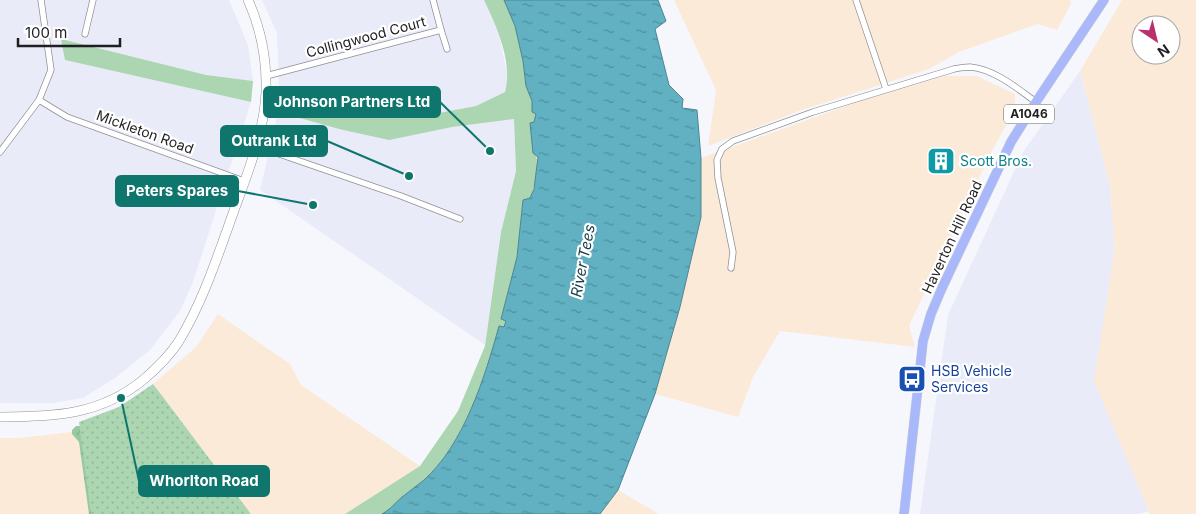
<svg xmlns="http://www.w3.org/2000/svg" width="1196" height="514" font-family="Inter,sans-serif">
<defs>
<pattern id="forest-crowns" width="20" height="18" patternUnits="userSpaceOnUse" patternTransform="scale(1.25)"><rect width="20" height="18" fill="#96ca9e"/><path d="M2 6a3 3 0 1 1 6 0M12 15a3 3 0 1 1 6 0" fill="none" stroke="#81ad88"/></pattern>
<pattern id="park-dots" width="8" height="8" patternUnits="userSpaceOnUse" patternTransform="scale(1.25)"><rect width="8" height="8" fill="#abd6b1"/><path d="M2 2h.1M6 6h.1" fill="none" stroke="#93b798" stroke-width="1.8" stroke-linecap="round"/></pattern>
<pattern id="water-ripples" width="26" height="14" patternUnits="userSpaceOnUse" patternTransform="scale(1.25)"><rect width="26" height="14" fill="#61b1c3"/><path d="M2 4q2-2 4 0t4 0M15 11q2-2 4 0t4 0" fill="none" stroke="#4f8f9e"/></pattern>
</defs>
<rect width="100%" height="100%" fill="#f6f7fd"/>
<!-- built -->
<g fill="#eaebf9">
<path d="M0,0H229L248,45L253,81L65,60L251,102L193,282L180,311L150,350L115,378L83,398L53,403H0Z"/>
<path d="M262,0H484L499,34L508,79L505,92L476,106L412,118L366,116L279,91L277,33Z"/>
<path d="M1080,71L1110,185L1115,248L1095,381L1149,511L1139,514H920L948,315L1023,152Z"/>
<path d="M278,112L339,129L452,127L514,119L516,171L501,232L485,345L260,190Z"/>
</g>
<!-- industrial -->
<g fill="#fcead9" fill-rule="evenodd">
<path d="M674,0H1070L1071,4L1057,30L1038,24L959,52L929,69L799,111L708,146L716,90Z"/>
<path d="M1122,0H1196V514H1149V511L1094,381L1115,248L1110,185L1080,71ZM1141,25H1171V55H1141Z"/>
<path d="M945,76H977L1015,94V109L992,151L909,326L915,347L780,331L753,377L738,417L655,394L680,307L701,217V158L860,101Z"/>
<path d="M218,314L290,364L301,385L420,466L345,514H251L153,384L196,347Z"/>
<path d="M80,431L91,514H0V438H19Z"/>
<path d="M618,490L659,514H600Z"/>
</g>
<!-- grass -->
<g fill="#abd6b1">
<path d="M484,0H504L515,26L523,61L526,86L532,101V111L536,114L534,123H531C537,151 541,171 530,199L523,201L517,257L501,319L506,321L504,328L499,327C485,379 464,442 424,480C418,486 410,490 403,496C397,502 392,511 383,514C374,514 355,514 345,514L420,466L458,411L485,346L501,232L516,171L514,119L452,127L389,140L339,129L278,112L279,91L366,116L412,118L476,106L505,92C513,61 497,28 484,0Z"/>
<path d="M61,39L206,75L253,81L251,102L65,60Z"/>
</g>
<!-- forest -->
<path fill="url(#forest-crowns)" d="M76,426H81L103,514H89L79,442L72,434V430Z"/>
<!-- park -->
<path fill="url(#park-dots)" d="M153,384L163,397L251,514H91L79,422L119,407Z"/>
<!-- water -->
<path fill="url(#water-ripples)" stroke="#4d8592" d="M504,0H658L666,21L655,29L669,85L683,99L682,108L697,110L701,158V217L680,307L655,394L618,490L600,514H382C391,509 395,503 402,497C409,491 417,486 424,480C464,444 485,377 499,326L504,327L506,321L501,319L517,257L523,200L530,198L534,189L538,157L533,153L530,123L534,122L536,114L532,112V101L526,86L523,61L515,26Z"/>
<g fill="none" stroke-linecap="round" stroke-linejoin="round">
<defs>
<g id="street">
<path d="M856,0L886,89"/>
<path d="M441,30L447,49"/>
<path d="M85,34L93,0"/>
<path d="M266,76L441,30L433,0"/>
<path d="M39,100L67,117L244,181"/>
<path d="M256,146L401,196L460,219"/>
<path d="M0,152L39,100L51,70L41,0"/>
<path d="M731,268L733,252L718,178L717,160L722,149L733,141L813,112L954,69C959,68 965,67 970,67C994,69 1017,88 1036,102"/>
</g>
<path id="secondary" d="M0,417C54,416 99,416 143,380C156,369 170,355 179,341C202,303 216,261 231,219C245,179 264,136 266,92C267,60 261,29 248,0"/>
<path id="primary" d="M904,514L923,341L931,314L942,288L1011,142L1036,102L1104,0"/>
</defs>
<!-- street casing -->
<use href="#street" stroke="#8f9095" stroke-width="7"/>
<!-- secondary casing -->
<use href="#secondary" stroke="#8f9095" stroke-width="10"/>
<!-- primary casing -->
<use href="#primary" stroke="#d2d2d3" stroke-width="10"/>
<!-- street -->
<use href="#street" stroke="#fff" stroke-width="5.5"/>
<!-- secondary -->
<use href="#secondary" stroke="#fff" stroke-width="9"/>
<!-- primary -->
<use href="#primary" stroke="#a9b8fb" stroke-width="9"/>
</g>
<!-- icons -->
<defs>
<symbol id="building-square" viewBox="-11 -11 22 22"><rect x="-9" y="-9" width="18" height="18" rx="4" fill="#0f9aa8" stroke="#fff"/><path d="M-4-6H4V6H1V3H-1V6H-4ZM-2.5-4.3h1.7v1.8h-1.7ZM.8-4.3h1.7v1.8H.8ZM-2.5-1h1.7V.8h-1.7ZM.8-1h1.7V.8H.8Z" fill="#fff"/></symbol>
<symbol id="bus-square" viewBox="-11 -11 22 22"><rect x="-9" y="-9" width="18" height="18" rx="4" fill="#1a4fb4" stroke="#fff"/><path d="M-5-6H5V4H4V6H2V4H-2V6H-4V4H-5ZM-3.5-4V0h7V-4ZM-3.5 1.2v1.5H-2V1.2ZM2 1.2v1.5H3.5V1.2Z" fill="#fff"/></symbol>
</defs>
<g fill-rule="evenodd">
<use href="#building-square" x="925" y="145" width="32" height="32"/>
<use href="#bus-square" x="896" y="363" width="32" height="32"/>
</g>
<g text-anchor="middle" stroke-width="4.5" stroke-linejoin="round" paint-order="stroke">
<!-- shield labels -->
<rect fill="#fff" stroke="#626264" stroke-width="1" x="1004" y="104.5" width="50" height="19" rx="4"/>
<g font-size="12" font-weight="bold" fill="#1f1f21">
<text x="1029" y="118">A1046</text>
</g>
<!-- street labels -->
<g font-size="14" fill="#1f1f21" stroke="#fff">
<text transform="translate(366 37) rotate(-15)" y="5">Collingwood Court</text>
<text transform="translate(145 132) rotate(20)" y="5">Mickleton Road</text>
<text transform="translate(952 237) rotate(-65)" y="5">Haverton Hill Road</text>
</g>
<!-- culture labels -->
<g font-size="14" fill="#0d838f" stroke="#fff" text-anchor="start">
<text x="960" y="166">Scott Bros.</text>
</g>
<!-- transit labels -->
<g font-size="14" fill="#164399" stroke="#fff" text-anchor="start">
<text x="931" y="376">HSB Vehicle<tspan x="931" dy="16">Services</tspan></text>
</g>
<!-- water labels -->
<g font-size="15" font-style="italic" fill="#173e46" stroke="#fff">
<text transform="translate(583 261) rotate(-79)" y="5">River Tees</text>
</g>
</g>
<!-- callouts -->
<path fill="none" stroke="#0f766e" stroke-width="2" d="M490 151L440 102M409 176L327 141M313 205L238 191M121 398L139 481"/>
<g fill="#0f766e" stroke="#fff" stroke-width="2">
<circle cx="490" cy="151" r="5"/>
<circle cx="409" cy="176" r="5"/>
<circle cx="313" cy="205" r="5"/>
<circle cx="121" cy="398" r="5"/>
</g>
<g fill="#0f766e" stroke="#0f766e" stroke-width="2">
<rect x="264" y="87" width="176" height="30" rx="5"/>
<rect x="221" y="126" width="106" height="30" rx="5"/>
<rect x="116" y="176" width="122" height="30" rx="5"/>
<rect x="139" y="466" width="130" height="30" rx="5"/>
</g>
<g font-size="15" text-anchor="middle" font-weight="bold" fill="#fff">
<text x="352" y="107">Johnson Partners Ltd</text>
<text x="274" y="146">Outrank Ltd</text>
<text x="177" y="196">Peters Spares</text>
<text x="204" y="486">Whorlton Road</text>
</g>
<!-- north arrow -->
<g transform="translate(1156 40) rotate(145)"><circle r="24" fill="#ffffff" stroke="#a5a5a6"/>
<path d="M0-4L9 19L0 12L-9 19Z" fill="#b9306d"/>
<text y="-8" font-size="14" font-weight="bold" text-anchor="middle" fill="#1f1f21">N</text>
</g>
<!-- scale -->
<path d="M18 38v8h102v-8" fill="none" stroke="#1f1f21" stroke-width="2.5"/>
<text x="25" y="38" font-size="15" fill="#1f1f21" stroke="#ffffff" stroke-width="4" paint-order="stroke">100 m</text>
</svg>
